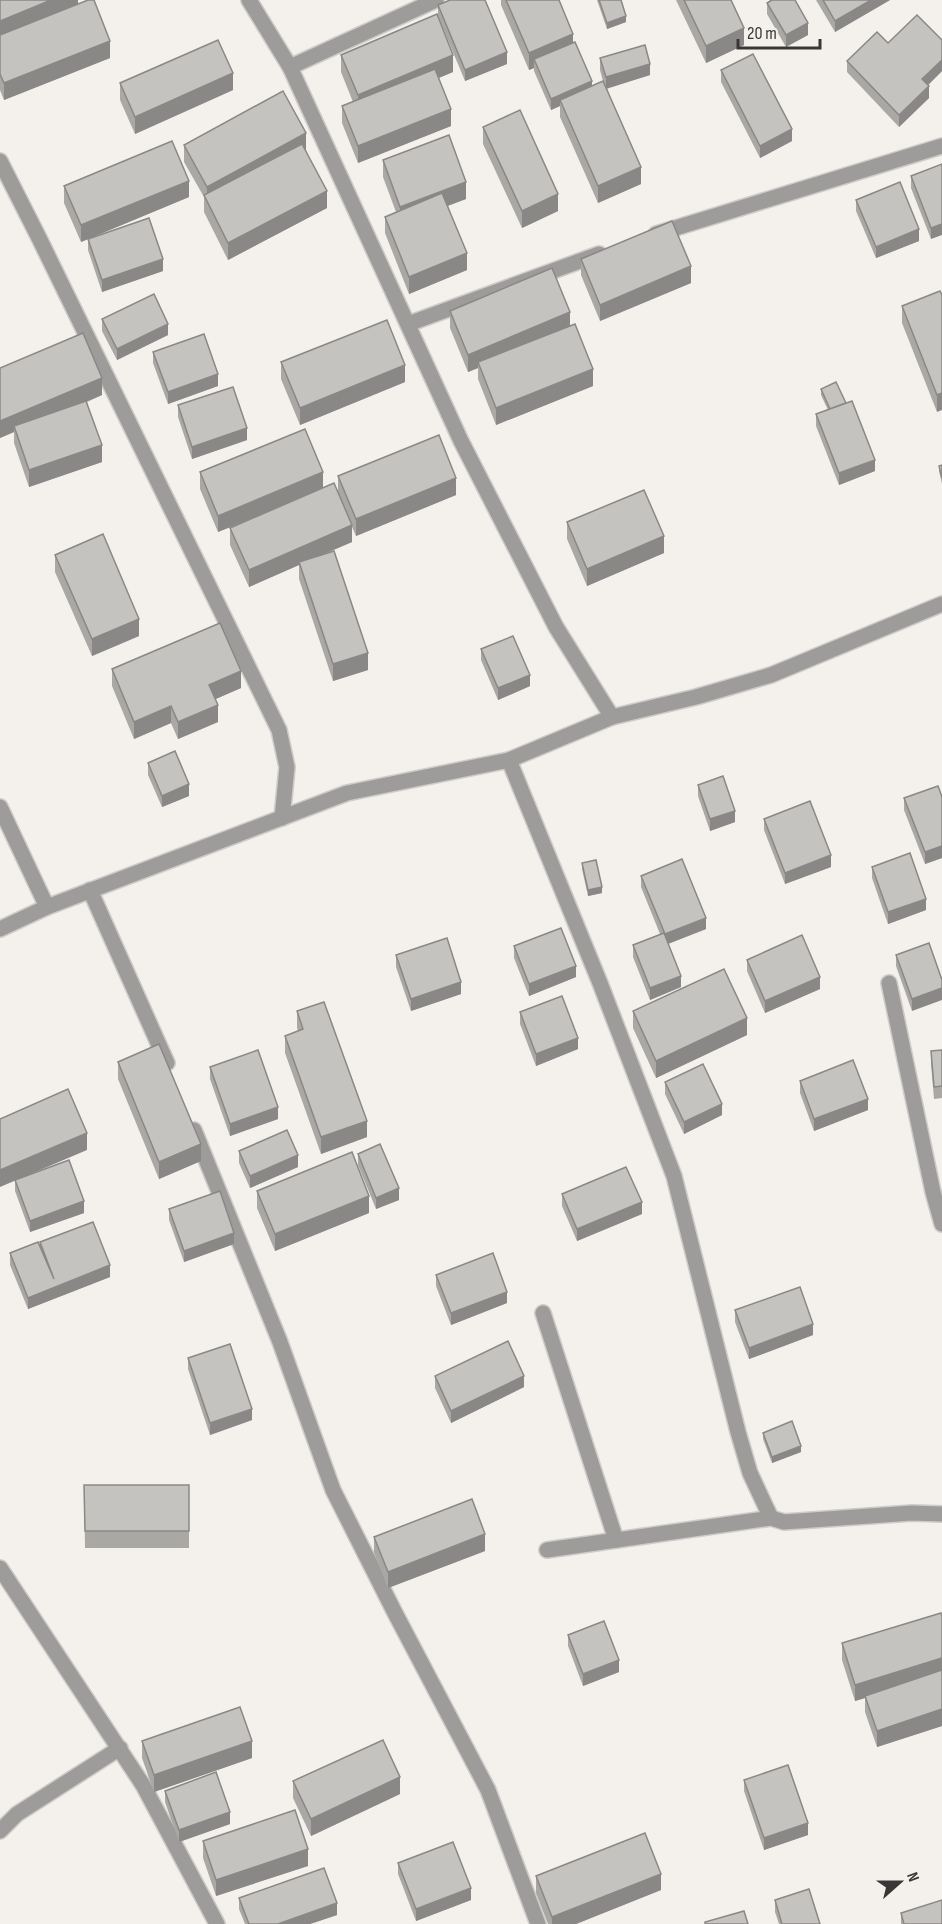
<svg xmlns="http://www.w3.org/2000/svg" width="942" height="1924" font-family="'Sofia Sans Condensed',sans-serif">
<rect width="100%" height="100%" fill="#f4f1ed"/>
<g fill="none" stroke-linecap="round" stroke-linejoin="round">
<defs>
<g id="minor">
<path d="M249,0L290,67L461,441L556,627L612,717"/>
<path d="M290,67L436,0"/>
<path d="M0,161L40,240L279,730L287,767L282,818"/>
<path d="M656,234L942,146"/>
<path d="M408,324L599,254"/>
<path d="M509,760L600,983L674,1176L738,1432L750,1473L771,1518"/>
<path d="M0,807L47,907"/>
<path d="M90,890L167,1063"/>
<path d="M0,929L47,907L347,793L509,760L612,717L696,697L771,675L942,604"/>
<path d="M889,983L933,1192L942,1224"/>
<path d="M194,1130L280,1342L333,1490L395,1613L488,1790L538,1924"/>
<path d="M543,1313L616,1540"/>
<path d="M547,1550L771,1518L784,1522L912,1513L942,1514"/>
<path d="M0,1568L143,1785L217,1924"/>
<path d="M0,1831L17,1814L120,1748"/>
</g>
</defs>
<!-- minor casing -->
<use href="#minor" stroke="#ceccc8" stroke-width="18"/>
<!-- minor -->
<use href="#minor" stroke="#9d9c9b" stroke-width="15"/>
</g>
<!-- wall -->
<g fill="#a9a8a4">
<path d="M0,0H78V4L110,58L4,100L0,90Z"/>
<path d="M501,0H559L573,42L592,86L603,81L600,70V58L650,75L607,88L641,184L598,203L560,117V106L551,110L534,71V68L529,70L501,5Z"/>
<path d="M597,0H621L626,22L607,29Z"/>
<path d="M676,0H731L744,45L706,63Z"/>
<path d="M769,0H795L808,35L786,47L767,14V3L770,1Z"/>
<path d="M816,0H890L835,32Z"/>
<path d="M438,5L507,64L465,81L438,16Z"/>
<path d="M942,40V71L928,85L929,98L899,127L847,72V61L888,43Z"/>
<path d="M341,55L453,72L438,78L451,126L358,163L342,123V106L353,102L341,72Z"/>
<path d="M721,70L792,141L760,158L721,82Z"/>
<path d="M120,83L233,90L135,134L120,100Z"/>
<path d="M483,127L558,211L522,228L483,144Z"/>
<path d="M184,145L306,150L327,208L228,260L204,212V197L184,162Z"/>
<path d="M383,160L466,199L448,206L467,270L409,294L385,233V217L396,212L383,177Z"/>
<path d="M942,164L931,239L911,188V176Z"/>
<path d="M64,186L189,197L95,236L163,271L102,292L88,250V239L81,242L64,203Z"/>
<path d="M856,200L919,241L876,258L856,211Z"/>
<path d="M581,259L691,283L600,321L581,275Z"/>
<path d="M942,295L937,412L902,323V306Z"/>
<path d="M450,311L570,325L593,386L496,425L478,379V368L468,372L450,328Z"/>
<path d="M102,319L168,335L117,360L102,331Z"/>
<path d="M153,352L218,386L168,404L153,363Z"/>
<path d="M281,362L405,382L300,425L281,379Z"/>
<path d="M0,368L102,395L87,402L102,462L29,487L14,443V432L0,438Z"/>
<path d="M821,389L875,471L839,485L816,426V414L828,410L821,395Z"/>
<path d="M178,405L247,440L192,459L178,417Z"/>
<path d="M942,465V484L939,471V466Z"/>
<path d="M200,472L323,488L338,493V476L456,495L356,536L352,527V542L322,555L368,670L333,681L299,579V565L249,587L230,545V528L258,516L218,532L200,489Z"/>
<path d="M567,522L664,553L587,586L567,539Z"/>
<path d="M55,555L139,636L92,656L55,572Z"/>
<path d="M481,649L530,686L498,700L481,660Z"/>
<path d="M112,669L241,688L215,699L218,722L178,739L171,723L134,739L112,686Z"/>
<path d="M148,763L189,796L162,807L148,775Z"/>
<path d="M698,785L735,822L710,831L698,796Z"/>
<path d="M942,797V858L925,864L904,810V798Z"/>
<path d="M764,819L831,867L785,884L764,830Z"/>
<path d="M582,863L602,893L588,896L582,869Z"/>
<path d="M872,867L926,910L888,924L872,878Z"/>
<path d="M641,876L706,929L668,944L681,987L650,1000L633,957V945L660,934L641,887Z"/>
<path d="M929,943L912,1011L896,966V955Z"/>
<path d="M514,946L576,977L529,996L514,958Z"/>
<path d="M396,955L461,994L411,1011L396,967Z"/>
<path d="M747,960L820,989L765,1013L747,971Z"/>
<path d="M297,1011L367,1137L321,1154L285,1053V1036L298,1031L297,1028Z"/>
<path d="M633,1011L747,1035L656,1078L633,1028Z"/>
<path d="M520,1012L578,1049L536,1066L520,1024Z"/>
<path d="M942,1050V1098L934,1099L931,1063V1051Z"/>
<path d="M118,1062L201,1161L159,1179L118,1079Z"/>
<path d="M210,1067L278,1119L230,1136L210,1079Z"/>
<path d="M800,1081L868,1110L814,1131L800,1093Z"/>
<path d="M665,1082L722,1115L684,1134L665,1094Z"/>
<path d="M87,1150L27,1176L84,1213L30,1232L15,1191V1181Z"/>
<path d="M239,1151L298,1167L250,1188L239,1163Z"/>
<path d="M358,1154L399,1200L376,1209L358,1165Z"/>
<path d="M257,1191L369,1213L275,1251L257,1208Z"/>
<path d="M562,1194L642,1214L577,1241L562,1206Z"/>
<path d="M169,1209L234,1244L184,1262L169,1220Z"/>
<path d="M40,1242L110,1277L28,1309L10,1265V1253L40,1248Z"/>
<path d="M436,1275L507,1303L451,1325L436,1286Z"/>
<path d="M735,1310L813,1335L749,1359L735,1322Z"/>
<path d="M188,1358L252,1420L210,1435L188,1369Z"/>
<path d="M435,1376L524,1387L451,1423L435,1388Z"/>
<path d="M763,1433L801,1452L772,1463L763,1439Z"/>
<path d="M84,1485H189V1548H85Z"/>
<path d="M374,1537L485,1551L388,1588L374,1553Z"/>
<path d="M942,1616V1726L877,1747L865,1712V1698L855,1701L842,1660V1643Z"/>
<path d="M568,1635L619,1672L583,1686L568,1646Z"/>
<path d="M142,1741L252,1758L154,1792L142,1758Z"/>
<path d="M744,1780L808,1835L764,1850L744,1791Z"/>
<path d="M293,1781L400,1794L311,1836L293,1798Z"/>
<path d="M165,1791L230,1824L179,1842L165,1802Z"/>
<path d="M203,1841L308,1866L216,1896L203,1858Z"/>
<path d="M398,1863L471,1900L416,1921L398,1874Z"/>
<path d="M536,1876L661,1890L576,1924H548L536,1893Z"/>
<path d="M239,1898L337,1915L310,1924H245L239,1909Z"/>
<path d="M775,1900L820,1924H779L775,1912Z"/>
<path d="M901,1913L942,1924H901Z"/>
</g>
<!-- shaded-wall -->
<g fill="#8a8886">
<path d="M51,0H78V6L0,38V21Z"/>
<path d="M871,0H890L835,32V21Z"/>
<path d="M626,16V22L607,29V23Z"/>
<path d="M808,23V35L786,47V35Z"/>
<path d="M744,28V45L706,63V46Z"/>
<path d="M573,34V51L534,59V68L529,70V53Z"/>
<path d="M110,41V58L4,100V83Z"/>
<path d="M507,52V64L465,81V70Z"/>
<path d="M453,55V72L358,112V95Z"/>
<path d="M942,60V71L922,91V79Z"/>
<path d="M650,64V75L606,89V77Z"/>
<path d="M233,73V90L135,134V117Z"/>
<path d="M592,81V92L560,100V106L551,110V99Z"/>
<path d="M929,86V98L899,127V115Z"/>
<path d="M451,109V126L358,163V146Z"/>
<path d="M792,129V141L760,158V146Z"/>
<path d="M306,133V150L207,204V187Z"/>
<path d="M641,167V184L598,203V186Z"/>
<path d="M189,181V197L81,242V225Z"/>
<path d="M466,182V199L400,223V207Z"/>
<path d="M327,191V208L228,260V243Z"/>
<path d="M558,194V211L522,228V211Z"/>
<path d="M942,224V235L931,239V228Z"/>
<path d="M919,229V241L876,258V247Z"/>
<path d="M467,253V270L409,294V277Z"/>
<path d="M163,259V271L102,292V280Z"/>
<path d="M691,266V283L600,321V305Z"/>
<path d="M570,312V329L478,362V368L468,372V355Z"/>
<path d="M168,324V335L117,360V349Z"/>
<path d="M405,365V382L300,425V408Z"/>
<path d="M593,369V386L496,425V408Z"/>
<path d="M218,374V386L168,404V392Z"/>
<path d="M102,378V395L16,431L14,426V432L0,438V421Z"/>
<path d="M942,393V410L937,412V395Z"/>
<path d="M247,428V440L192,459V447Z"/>
<path d="M102,445V462L29,487V470Z"/>
<path d="M875,460V471L839,485V473Z"/>
<path d="M323,472V489L218,532V516Z"/>
<path d="M456,478V495L356,536V519Z"/>
<path d="M352,525V542L300,564L299,562V565L249,587V570Z"/>
<path d="M664,536V553L587,586V569Z"/>
<path d="M139,619V636L92,656V639Z"/>
<path d="M368,653V670L333,681V664Z"/>
<path d="M241,671V688L209,702V685Z"/>
<path d="M530,675V686L498,700V688Z"/>
<path d="M218,705V722L178,739V722Z"/>
<path d="M171,706V723L134,739V722Z"/>
<path d="M189,784V796L162,807V796Z"/>
<path d="M735,811V822L710,831V819Z"/>
<path d="M942,846V858L925,864V852Z"/>
<path d="M831,855V867L785,884V873Z"/>
<path d="M602,887V893L588,896V890Z"/>
<path d="M926,899V910L888,924V912Z"/>
<path d="M706,918V929L665,945V934Z"/>
<path d="M576,966V977L529,996V984Z"/>
<path d="M681,976V987L650,1000V988Z"/>
<path d="M820,977V989L765,1013V1001Z"/>
<path d="M461,982V994L411,1011V999Z"/>
<path d="M942,988V1000L912,1011V999Z"/>
<path d="M747,1018V1035L656,1078V1061Z"/>
<path d="M578,1038V1049L536,1066V1054Z"/>
<path d="M868,1099V1110L814,1131V1119Z"/>
<path d="M722,1104V1115L684,1134V1122Z"/>
<path d="M278,1107V1119L230,1136V1124Z"/>
<path d="M367,1121V1137L321,1154V1137Z"/>
<path d="M87,1133V1150L0,1187V1170Z"/>
<path d="M201,1144V1161L159,1179V1162Z"/>
<path d="M298,1155V1167L250,1188V1176Z"/>
<path d="M399,1188V1200L376,1209V1198Z"/>
<path d="M369,1196V1213L275,1251V1234Z"/>
<path d="M84,1201V1213L30,1232V1221Z"/>
<path d="M642,1202V1214L577,1241V1229Z"/>
<path d="M234,1233V1244L184,1262V1251Z"/>
<path d="M110,1265V1277L28,1309V1298Z"/>
<path d="M507,1292V1303L451,1325V1313Z"/>
<path d="M813,1324V1335L749,1359V1348Z"/>
<path d="M524,1376V1387L451,1423V1411Z"/>
<path d="M252,1409V1420L210,1435V1423Z"/>
<path d="M801,1446V1452L772,1463V1457Z"/>
<path d="M485,1534V1551L388,1588V1572Z"/>
<path d="M942,1658V1675L865,1696V1698L855,1701V1685Z"/>
<path d="M619,1660V1672L583,1686V1674Z"/>
<path d="M942,1709V1726L877,1747V1731Z"/>
<path d="M252,1741V1758L154,1792V1775Z"/>
<path d="M400,1777V1794L311,1836V1819Z"/>
<path d="M230,1812V1824L179,1842V1830Z"/>
<path d="M808,1823V1835L764,1850V1838Z"/>
<path d="M308,1849V1866L216,1896V1880Z"/>
<path d="M661,1874V1890L576,1924H552V1917Z"/>
<path d="M471,1888V1900L416,1921V1909Z"/>
<path d="M337,1903V1915L310,1924H278Z"/>
</g>
<!-- building -->
<g fill="#c5c3bf" stroke="#8a8886" stroke-width="1.5">
<path d="M0,0H51L0,21Z"/>
<path d="M88,0H94L110,41L4,83L0,74V35Z"/>
<path d="M450,0H485L507,52L465,70L438,5Z"/>
<path d="M506,0H559L573,34L529,53Z"/>
<path d="M599,0H621L626,16L607,23Z"/>
<path d="M684,0H731L744,28L706,46Z"/>
<path d="M772,0H795L808,23L786,35L767,3Z"/>
<path d="M823,0H871L835,21Z"/>
<path d="M437,14L453,55L358,95L341,55Z"/>
<path d="M917,15L942,40V60L922,79L929,86L899,115L847,61L877,32L888,43Z"/>
<path d="M218,40L233,73L135,117L120,83Z"/>
<path d="M575,42L592,81L551,99L534,59Z"/>
<path d="M645,45L650,64L606,77L600,58Z"/>
<path d="M753,54L792,129L760,146L721,70Z"/>
<path d="M435,69L451,109L358,146L342,106Z"/>
<path d="M603,81L641,167L598,186L560,100Z"/>
<path d="M283,91L306,133L207,187L184,145Z"/>
<path d="M520,110L558,194L522,211L483,127Z"/>
<path d="M449,135L466,182L400,207L383,160Z"/>
<path d="M172,141L189,181L81,225L64,186Z"/>
<path d="M302,144L327,191L228,243L204,195Z"/>
<path d="M942,164V224L931,228L911,176Z"/>
<path d="M900,182L919,229L876,247L856,200Z"/>
<path d="M442,193L467,253L409,277L385,217Z"/>
<path d="M149,218L163,259L102,280L88,239Z"/>
<path d="M672,221L691,266L600,305L581,259Z"/>
<path d="M552,268L570,312L468,355L450,311Z"/>
<path d="M940,291L942,295V393L937,395L902,306Z"/>
<path d="M154,294L168,324L117,349L102,319Z"/>
<path d="M387,320L405,365L300,408L281,362Z"/>
<path d="M575,324L593,369L496,408L478,362Z"/>
<path d="M83,333L102,378L0,421V368Z"/>
<path d="M204,334L218,374L168,392L153,352Z"/>
<path d="M836,382L846,403L830,409L821,389Z"/>
<path d="M233,387L247,428L192,447L178,405Z"/>
<path d="M86,401L102,445L29,470L14,426Z"/>
<path d="M852,401L875,460L839,473L816,414Z"/>
<path d="M305,429L323,472L218,516L200,472Z"/>
<path d="M439,435L456,478L356,519L338,476Z"/>
<path d="M942,465V478L939,466Z"/>
<path d="M334,483L352,525L249,570L230,528Z"/>
<path d="M644,490L664,536L587,569L567,522Z"/>
<path d="M103,534L139,619L92,639L55,555Z"/>
<path d="M334,551L368,653L333,664L299,562Z"/>
<path d="M220,623L241,671L209,685L218,705L178,722L171,706L134,722L112,669Z"/>
<path d="M513,636L530,675L498,688L481,649Z"/>
<path d="M175,751L189,784L162,796L148,763Z"/>
<path d="M723,776L735,811L710,819L698,785Z"/>
<path d="M938,786L942,797V846L925,852L904,798Z"/>
<path d="M810,801L831,855L785,873L764,819Z"/>
<path d="M910,853L926,899L888,912L872,867Z"/>
<path d="M682,859L706,918L665,934L641,876Z"/>
<path d="M596,860L602,887L588,890L582,863Z"/>
<path d="M561,928L576,966L529,984L514,946Z"/>
<path d="M664,933L681,976L650,988L633,945Z"/>
<path d="M802,935L820,977L765,1001L747,960Z"/>
<path d="M447,938L461,982L411,999L396,955Z"/>
<path d="M929,943L942,980V988L912,999L896,955Z"/>
<path d="M724,969L747,1018L656,1061L633,1011Z"/>
<path d="M562,996L578,1038L536,1054L520,1012Z"/>
<path d="M324,1002L367,1121L321,1137L285,1036L303,1029L297,1011Z"/>
<path d="M159,1044L201,1144L159,1162L118,1062Z"/>
<path d="M258,1050L278,1107L230,1124L210,1067Z"/>
<path d="M942,1050V1086L934,1087L931,1051Z"/>
<path d="M853,1060L868,1099L814,1119L800,1081Z"/>
<path d="M703,1064L722,1104L684,1122L665,1082Z"/>
<path d="M68,1089L87,1133L0,1170V1119Z"/>
<path d="M287,1130L298,1155L250,1176L239,1151Z"/>
<path d="M380,1144L399,1188L376,1198L358,1154Z"/>
<path d="M352,1152L369,1196L275,1234L257,1191Z"/>
<path d="M69,1160L84,1201L30,1221L15,1180Z"/>
<path d="M626,1167L642,1202L577,1229L562,1194Z"/>
<path d="M220,1191L234,1233L184,1251L169,1209Z"/>
<path d="M93,1222L110,1265L28,1298L10,1253L38,1242L54,1279L40,1242Z"/>
<path d="M493,1253L507,1292L451,1313L436,1275Z"/>
<path d="M800,1287L813,1324L749,1348L735,1310Z"/>
<path d="M508,1341L524,1376L451,1411L435,1376Z"/>
<path d="M230,1344L252,1409L210,1423L188,1358Z"/>
<path d="M792,1421L801,1446L772,1457L763,1433Z"/>
<path d="M84,1485H189V1531H85Z"/>
<path d="M472,1499L485,1534L388,1572L374,1537Z"/>
<path d="M941,1613L942,1616V1658L855,1685L842,1643Z"/>
<path d="M604,1621L619,1660L583,1674L568,1635Z"/>
<path d="M942,1670V1709L877,1731L865,1696Z"/>
<path d="M240,1707L252,1741L154,1775L142,1741Z"/>
<path d="M383,1740L400,1777L311,1819L293,1781Z"/>
<path d="M788,1765L808,1823L764,1838L744,1780Z"/>
<path d="M216,1772L230,1812L179,1830L165,1791Z"/>
<path d="M295,1810L308,1849L216,1880L203,1841Z"/>
<path d="M645,1833L661,1874L552,1917L536,1876Z"/>
<path d="M453,1842L471,1888L416,1909L398,1863Z"/>
<path d="M324,1868L337,1903L278,1924H249L239,1898Z"/>
<path d="M809,1889L820,1924H782L775,1900Z"/>
<path d="M942,1900V1924H904L901,1913Z"/>
<path d="M744,1911L748,1924H705V1922Z"/>
</g>
<!-- north arrow -->
<g transform="translate(900 1882) rotate(69)" stroke="#f4f1ed" stroke-width="4.5" paint-order="stroke">
<path d="M0-4.5L10 22L0 15L-10 22Z" fill="#383735"/>
<text y="-9" font-size="16" font-weight="bold" text-anchor="middle" fill="#383735">N</text>
</g>
<!-- scale -->
<path d="M738 39v9h82v-9" fill="none" stroke="#383735" stroke-width="3"/>
<text x="747" y="39" font-size="18" fill="#383735" stroke="#f4f1ed" stroke-width="4.5" paint-order="stroke">20 m</text>
</svg>
